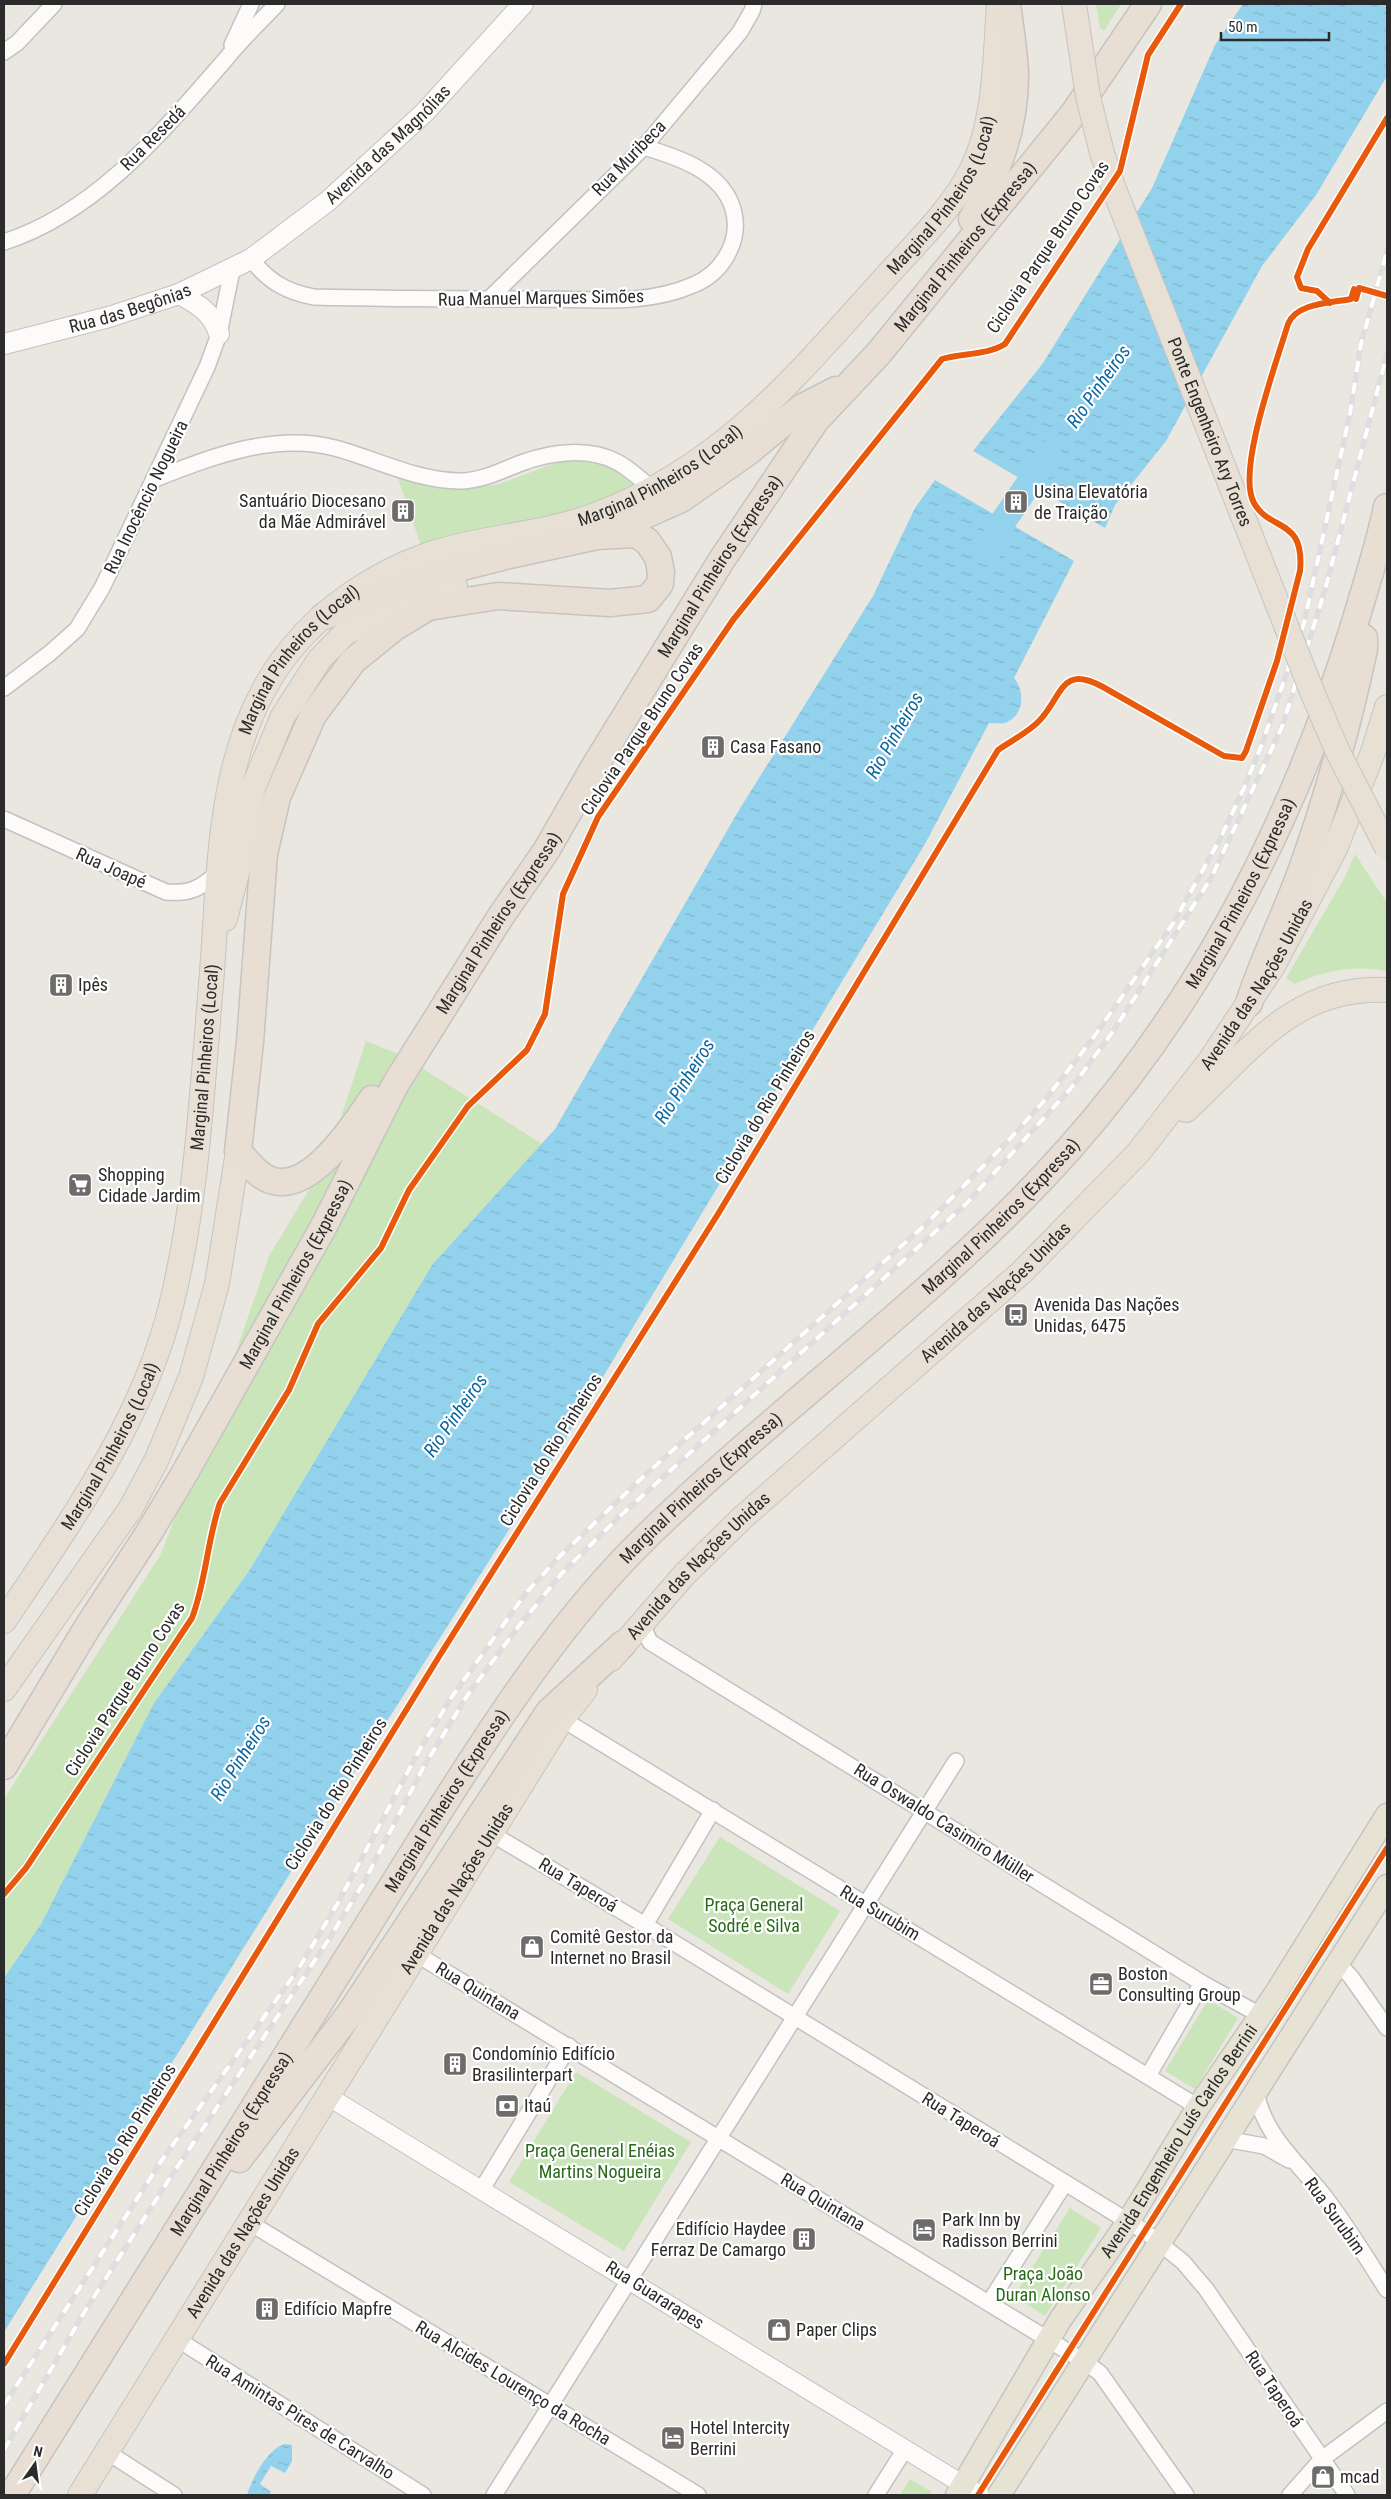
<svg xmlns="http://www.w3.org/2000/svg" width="1391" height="2499" font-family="'Roboto Condensed',sans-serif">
<defs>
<pattern id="water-ripples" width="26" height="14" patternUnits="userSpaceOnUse" patternTransform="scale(1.25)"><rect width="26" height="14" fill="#93d2ec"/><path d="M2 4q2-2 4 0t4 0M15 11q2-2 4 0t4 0" fill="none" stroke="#7fb4cb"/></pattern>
</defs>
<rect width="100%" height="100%" fill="#eae6e0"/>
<!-- grass -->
<g fill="#cae5b9">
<path d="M1096,4H1121L1104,31L1100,28Z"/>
<path d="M579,459L612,464L638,485L584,509L422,549L397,475L460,488L479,487L499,484L558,462Z"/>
<path d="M1355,854L1387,903V971C1354,965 1325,970 1295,984L1286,978L1345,877Z"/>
<path d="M366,1041L403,1056L542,1144L432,1265L249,1571L154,1703L41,1924L4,1978V1799L161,1554L212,1422L269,1256L327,1160Z"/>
<path d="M720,1837L840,1911L788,1994L668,1919Z"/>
<path d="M1208,2000L1238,2018L1195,2089L1165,2071Z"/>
<path d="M576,2072L691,2142L624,2251L509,2182Z"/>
<path d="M1070,2208L1101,2228L1045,2316L1014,2296Z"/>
<path d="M910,2479L932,2492L929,2495H900Z"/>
</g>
<!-- water -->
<g fill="url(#water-ripples)">
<path d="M1243,4H1387V76L1316,195L1262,266L1166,441L1115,505L1105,528L973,451L1043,363L1152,188L1215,45Z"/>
<path d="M935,480L1074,561L1014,678C1024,689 1025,712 1009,721C1003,725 996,723 989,723L925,844L540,1481L291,1872L4,2332V1978L41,1924L154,1703L249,1571L432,1265L555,1129L739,810L873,596L915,508Z"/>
<path d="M286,2444L292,2445V2461L285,2473L271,2466L260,2484L271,2492L269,2495H247C252,2479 268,2447 286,2444Z"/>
</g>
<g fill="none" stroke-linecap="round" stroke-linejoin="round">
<!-- river -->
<path stroke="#93d2ec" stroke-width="26" d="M988,552L1004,520L1049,454"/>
<defs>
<g id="minor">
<path d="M232,45L251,4"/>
<path d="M4,52L17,43L54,4"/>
<path d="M4,242C97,212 163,131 225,60C241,40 260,22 277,4"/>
<path d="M251,259C268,281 286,292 314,297C389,299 465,299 540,299C590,299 646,306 693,285C723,273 742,240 733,209C722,171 677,157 644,147"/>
<path d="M489,299L644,147L740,32L752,11L754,4"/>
<path d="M155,479C211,457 274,432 335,448C376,459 419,482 463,481C483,480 503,470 521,463C551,452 588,447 617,462C630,469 642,480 653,490"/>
<path d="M4,688L50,653L77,629L102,588L207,367L219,334L232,270"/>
<path d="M4,819L166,892C190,894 199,889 218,873"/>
<path d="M646,1619L645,1631L650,1642L1202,1983L1260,2015"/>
<path d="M562,1719L1198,2107"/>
<path d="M492,1834L645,1925L1147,2233L1183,2262L1206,2289L1347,2495"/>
<path d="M645,1925L713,1810"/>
<path d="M418,1955L1085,2362L1100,2373L1186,2495"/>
<path d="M1338,1963L1351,1977L1387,2028"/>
<path d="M1148,2076L1202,1983"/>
<path d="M1256,2091C1263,2136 1302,2166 1328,2201C1349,2229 1368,2260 1387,2290"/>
<path d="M1225,2139L1264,2146L1289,2160"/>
<path d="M482,2189L569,2046"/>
<path d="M250,2223L698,2495"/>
<path d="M989,2303L1065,2183"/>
<path d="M177,2339L423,2495"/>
<path d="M107,2452L174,2495"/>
<path d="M494,2495L956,1761"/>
<path d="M876,2495L905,2449"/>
<path d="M1290,2495L1322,2459L1387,2411"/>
</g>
<path id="tertiary" d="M329,2097L980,2495"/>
<g id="secondary">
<path d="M179,294C198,304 213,313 219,334"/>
<path id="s1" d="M4,344L109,317L179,294L251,259L328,201L425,112L523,4"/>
</g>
<g id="primary">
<path id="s2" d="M957,2495L1060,2320L1128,2222L1198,2107L1276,1993L1387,1815"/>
<path d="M999,2495L1387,1886"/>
</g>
<g id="trunk">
<path d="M225,919L239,865L253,788L283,716L319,660L345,633L428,593L455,586"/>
<path d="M1186,1110C1249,1053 1292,985 1387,990"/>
<path id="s3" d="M4,1621C69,1524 145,1418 172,1302C197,1199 202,1090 211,984C221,870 214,741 292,648C326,606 376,573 427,555C483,536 544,535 598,514C724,466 796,376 883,280C914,245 953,209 973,167C996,118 995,57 999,4"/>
<path id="s4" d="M611,1659L684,1575L741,1519L1022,1272L1138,1153L1209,1062L1273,966L1335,849L1373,752L1387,707"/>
<path d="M4,1689L131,1508L157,1459L191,1377L217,1284L238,1151"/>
<path id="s5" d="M80,2495L562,1719L585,1690"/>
</g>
<g id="motorway">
<path d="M972,219C997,174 1016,126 1015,73C1014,50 1010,27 1007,4"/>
<path d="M609,531L681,499L748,452L801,408L836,390"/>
<path d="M324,616L439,573L509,555L597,536L635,534L647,541L658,557L661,572L660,584L648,599L610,603L498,596L428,607L395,627L353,661L313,715L277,797L264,854L250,1042L238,1151C249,1164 262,1182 281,1182C316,1183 355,1125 372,1099"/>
<path d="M1249,1003C1264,957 1286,914 1302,869C1328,797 1348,724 1364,649V638"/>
<path id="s6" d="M4,1766L87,1628L150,1531L183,1476L324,1226L395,1085L501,916L546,851L596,764L721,561L816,420L879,353L1074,113L1148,4"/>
<path d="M239,2159L351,2012L549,1712L623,1644"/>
<path id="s7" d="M12,2495L433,1821C496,1721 562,1619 647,1536C783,1403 942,1292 1069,1149C1205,996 1297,813 1356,619C1367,582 1379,545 1387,507"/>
</g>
</defs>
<!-- minor casing -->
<use href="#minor" stroke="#c3c2c1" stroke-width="18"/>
<!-- tertiary casing -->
<use href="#tertiary" stroke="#c3c2c1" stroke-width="20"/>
<!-- secondary casing -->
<use href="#secondary" stroke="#c3c2c1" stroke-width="22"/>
<!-- primary casing -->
<use href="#primary" stroke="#c5c4c1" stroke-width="25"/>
<!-- trunk casing -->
<use href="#trunk" stroke="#c5c4c1" stroke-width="26"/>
<!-- motorway casing -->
<use href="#motorway" stroke="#c5c4c1" stroke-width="29"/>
<!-- minor -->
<use href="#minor" stroke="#fcfbfa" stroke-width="15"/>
<!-- tertiary -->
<use href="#tertiary" stroke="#fcfbfa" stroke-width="18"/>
<!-- secondary -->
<use href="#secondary" stroke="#fcfbfa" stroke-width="20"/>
<!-- primary -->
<use href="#primary" stroke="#e7e3d4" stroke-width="22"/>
<!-- trunk -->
<use href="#trunk" stroke="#e8e0d4" stroke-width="24"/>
<!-- motorway -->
<use href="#motorway" stroke="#e9ded4" stroke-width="26"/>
<defs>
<g id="rail">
<path d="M4,2405L162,2160L299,1968L339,1901L420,1749L451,1698L526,1593L560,1556L645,1475L925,1225L1007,1142L1044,1101L1091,1041L1174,922L1220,839L1244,788L1262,744L1304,623L1350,413L1361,344L1387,251"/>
<path d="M4,2450L85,2311L168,2181L327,1942L363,1884L423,1768L467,1696L515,1631L562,1573L619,1517L966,1204L1072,1087L1114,1030L1211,878L1282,727L1325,590L1387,354"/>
</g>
</defs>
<!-- rail casing -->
<use href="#rail" stroke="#dededf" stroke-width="5.5"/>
<!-- rail -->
<use href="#rail" stroke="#fff" stroke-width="4" stroke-dasharray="11" stroke-linecap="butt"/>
<defs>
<g id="trunk-bridge">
<path id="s8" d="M1074,4L1088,96L1102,153L1114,189L1313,694L1337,750L1387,848"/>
</g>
</defs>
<!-- trunk-bridge casing -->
<use href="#trunk-bridge" stroke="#c5c4c1" stroke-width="26" stroke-linecap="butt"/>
<!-- trunk-bridge -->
<use href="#trunk-bridge" stroke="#e8e0d4" stroke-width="24"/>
<defs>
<g id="cycleway">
<path d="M1330,303L1317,291L1301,288L1297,277L1308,249L1387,118"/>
<path d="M4,1894L26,1868L192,1618C206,1581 207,1541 220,1503L289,1390L318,1324L381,1248L409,1190L468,1106L527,1050L545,1014L563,894L598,817L733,620L942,359C962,353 988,355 1005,344L1120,171L1148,55L1181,4"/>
<path d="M4,2364L440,1655L718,1214L998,750C1011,741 1029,732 1040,720C1063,695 1061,664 1103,687L1224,756L1242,758L1246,751L1277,661L1300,571C1305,517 1270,532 1254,503C1236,471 1277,361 1288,324C1296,303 1331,303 1351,299L1354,289L1356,299L1359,288L1387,296"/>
<path d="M978,2495L1387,1848"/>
</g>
</defs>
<!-- cycleway casing -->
<use href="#cycleway" stroke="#fff" stroke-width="9"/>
<!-- cycleway -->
<use href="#cycleway" stroke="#e8590c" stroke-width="6"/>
</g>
<!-- icons -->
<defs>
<symbol id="building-square" viewBox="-11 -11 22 22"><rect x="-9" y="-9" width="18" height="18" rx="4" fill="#6e6c6a" stroke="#fff"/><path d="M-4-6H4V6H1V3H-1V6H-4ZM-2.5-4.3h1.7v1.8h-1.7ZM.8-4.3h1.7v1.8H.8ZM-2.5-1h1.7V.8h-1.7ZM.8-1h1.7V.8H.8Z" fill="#fff"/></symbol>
<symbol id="supermarket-square" viewBox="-11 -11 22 22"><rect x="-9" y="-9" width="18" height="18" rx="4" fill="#6e6c6a" stroke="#fff"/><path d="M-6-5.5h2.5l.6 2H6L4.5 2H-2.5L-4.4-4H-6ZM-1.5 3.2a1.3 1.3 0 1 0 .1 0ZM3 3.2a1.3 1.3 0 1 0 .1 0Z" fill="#fff"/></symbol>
<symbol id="bus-square" viewBox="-11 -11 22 22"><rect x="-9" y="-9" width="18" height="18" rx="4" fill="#6e6c6a" stroke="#fff"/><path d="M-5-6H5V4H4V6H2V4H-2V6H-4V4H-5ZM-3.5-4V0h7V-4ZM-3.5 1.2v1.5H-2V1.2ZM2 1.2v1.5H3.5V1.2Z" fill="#fff"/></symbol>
<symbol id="shop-square" viewBox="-11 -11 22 22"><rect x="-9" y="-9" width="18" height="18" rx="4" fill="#6e6c6a" stroke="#fff"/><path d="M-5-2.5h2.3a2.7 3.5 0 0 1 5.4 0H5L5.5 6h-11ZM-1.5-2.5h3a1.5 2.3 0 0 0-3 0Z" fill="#fff"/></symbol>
<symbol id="office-square" viewBox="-11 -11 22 22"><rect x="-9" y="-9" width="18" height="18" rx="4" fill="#6e6c6a" stroke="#fff"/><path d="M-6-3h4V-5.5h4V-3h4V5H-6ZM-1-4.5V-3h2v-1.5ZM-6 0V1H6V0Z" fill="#fff"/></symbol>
<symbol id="bank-square" viewBox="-11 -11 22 22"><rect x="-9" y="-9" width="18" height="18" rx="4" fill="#6e6c6a" stroke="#fff"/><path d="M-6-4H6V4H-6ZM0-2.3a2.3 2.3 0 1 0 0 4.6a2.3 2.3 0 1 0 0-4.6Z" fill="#fff"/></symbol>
<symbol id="hotel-square" viewBox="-11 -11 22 22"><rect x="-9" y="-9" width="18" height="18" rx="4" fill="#6e6c6a" stroke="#fff"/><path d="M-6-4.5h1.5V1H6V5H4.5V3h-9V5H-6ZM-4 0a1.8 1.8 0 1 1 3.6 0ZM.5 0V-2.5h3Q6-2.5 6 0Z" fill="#fff"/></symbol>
</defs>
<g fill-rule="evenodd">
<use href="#building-square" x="1002" y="488" width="28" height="28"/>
<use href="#building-square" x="389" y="497" width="28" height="28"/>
<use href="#building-square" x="699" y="733" width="28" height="28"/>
<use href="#building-square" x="47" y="971" width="28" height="28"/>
<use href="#supermarket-square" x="66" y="1171" width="28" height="28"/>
<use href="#bus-square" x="1002" y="1301" width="28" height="28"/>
<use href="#shop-square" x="518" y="1933" width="28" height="28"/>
<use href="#office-square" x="1087" y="1970" width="28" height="28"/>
<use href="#building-square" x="441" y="2050" width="28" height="28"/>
<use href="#bank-square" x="493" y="2092" width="28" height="28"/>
<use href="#hotel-square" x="910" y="2216" width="28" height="28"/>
<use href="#building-square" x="790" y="2225" width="28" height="28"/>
<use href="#building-square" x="253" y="2295" width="28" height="28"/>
<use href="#shop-square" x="765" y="2316" width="28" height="28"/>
<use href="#hotel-square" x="659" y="2424" width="28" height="28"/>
<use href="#shop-square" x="1309" y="2463" width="28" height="28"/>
</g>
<g text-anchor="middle" stroke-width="4.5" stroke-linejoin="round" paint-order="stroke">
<!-- street labels -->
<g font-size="18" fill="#2b2b2b" stroke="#fff">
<text transform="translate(153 138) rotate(-45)" y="6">Rua Resedá</text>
<text dy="6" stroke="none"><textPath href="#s1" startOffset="441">Avenida das Magnólias</textPath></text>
<text transform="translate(629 158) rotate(-46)" y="6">Rua Muribeca</text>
<text dy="6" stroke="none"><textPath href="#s3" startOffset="1855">Marginal Pinheiros (Local)</textPath></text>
<text dy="6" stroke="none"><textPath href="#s6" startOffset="1802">Marginal Pinheiros (Expressa)</textPath></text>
<text transform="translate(1048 247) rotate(-56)" y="6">Ciclovia Parque Bruno Covas</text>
<text transform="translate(541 298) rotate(-1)" y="6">Rua Manuel Marques Simões</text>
<text dy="6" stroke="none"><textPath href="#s1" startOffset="131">Rua das Begônias</textPath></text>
<text dy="6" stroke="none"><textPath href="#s8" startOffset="451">Ponte Engenheiro Ary Torres</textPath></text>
<text dy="6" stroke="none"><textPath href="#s3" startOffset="1450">Marginal Pinheiros (Local)</textPath></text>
<text transform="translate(146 497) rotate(-64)" y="6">Rua Inocêncio Nogueira</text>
<text dy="6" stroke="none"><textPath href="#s6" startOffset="1398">Marginal Pinheiros (Expressa)</textPath></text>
<text dy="6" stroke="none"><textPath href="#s3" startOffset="1030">Marginal Pinheiros (Local)</textPath></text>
<text transform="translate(642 729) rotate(-56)" y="6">Ciclovia Parque Bruno Covas</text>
<text transform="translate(111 868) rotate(24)" y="6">Rua Joapé</text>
<text dy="6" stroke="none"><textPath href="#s7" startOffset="2034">Marginal Pinheiros (Expressa)</textPath></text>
<text dy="6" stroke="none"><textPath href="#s6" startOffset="978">Marginal Pinheiros (Expressa)</textPath></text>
<text dy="6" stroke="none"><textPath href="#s4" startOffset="938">Avenida das Nações Unidas</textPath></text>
<text dy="6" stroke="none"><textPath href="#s3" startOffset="610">Marginal Pinheiros (Local)</textPath></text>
<text transform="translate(765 1107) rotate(-59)" y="6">Ciclovia do Rio Pinheiros</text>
<text dy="6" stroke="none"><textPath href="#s7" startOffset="1629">Marginal Pinheiros (Expressa)</textPath></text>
<text dy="6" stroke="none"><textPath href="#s6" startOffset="572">Marginal Pinheiros (Expressa)</textPath></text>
<text dy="6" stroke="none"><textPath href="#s4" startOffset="532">Avenida das Nações Unidas</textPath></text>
<text dy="6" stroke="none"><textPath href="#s3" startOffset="205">Marginal Pinheiros (Local)</textPath></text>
<text transform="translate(551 1450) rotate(-58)" y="6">Ciclovia do Rio Pinheiros</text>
<text dy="6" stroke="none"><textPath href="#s7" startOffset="1224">Marginal Pinheiros (Expressa)</textPath></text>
<text dy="6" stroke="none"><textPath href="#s4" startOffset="128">Avenida das Nações Unidas</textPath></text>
<text transform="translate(125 1689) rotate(-57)" y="6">Ciclovia Parque Bruno Covas</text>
<text transform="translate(336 1794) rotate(-58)" y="6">Ciclovia do Rio Pinheiros</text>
<text dy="6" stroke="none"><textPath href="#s7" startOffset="819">Marginal Pinheiros (Expressa)</textPath></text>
<text transform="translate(944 1823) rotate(32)" y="6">Rua Oswaldo Casimiro Müller</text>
<text transform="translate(578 1885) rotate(31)" y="6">Rua Taperoá</text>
<text dy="6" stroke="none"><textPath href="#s5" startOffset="714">Avenida das Nações Unidas</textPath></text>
<text transform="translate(880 1913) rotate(31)" y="6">Rua Surubim</text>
<text transform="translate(478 1991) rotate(31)" y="6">Rua Quintana</text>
<text transform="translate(961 2120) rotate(32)" y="6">Rua Taperoá</text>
<text transform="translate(125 2140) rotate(-58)" y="6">Ciclovia do Rio Pinheiros</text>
<text dy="6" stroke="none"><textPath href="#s2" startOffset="418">Avenida Engenheiro Luís Carlos Berrini</textPath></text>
<text dy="6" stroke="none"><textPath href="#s7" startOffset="414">Marginal Pinheiros (Expressa)</textPath></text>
<text transform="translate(823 2202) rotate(31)" y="6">Rua Quintana</text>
<text transform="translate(1335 2216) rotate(54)" y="6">Rua Surubim</text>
<text dy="6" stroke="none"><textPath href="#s5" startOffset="309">Avenida das Nações Unidas</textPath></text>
<text transform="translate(655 2295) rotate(32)" y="6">Rua Guararapes</text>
<text transform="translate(513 2383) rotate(31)" y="6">Rua Alcides Lourenço da Rocha</text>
<text transform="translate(1274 2389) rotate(56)" y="6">Rua Taperoá</text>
<text transform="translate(300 2417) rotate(32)" y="6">Rua Amintas Pires de Carvalho</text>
</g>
<!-- poi labels -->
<g font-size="18" fill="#2b2b2b" stroke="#fff" text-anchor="start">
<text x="1034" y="498">Usina Elevatória<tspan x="1034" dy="21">de Traição</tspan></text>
<text x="386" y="507" text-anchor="end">Santuário Diocesano<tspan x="386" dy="21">da Mãe Admirável</tspan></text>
<text x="730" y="753">Casa Fasano</text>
<text x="78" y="991">Ipês</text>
<text x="98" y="1181">Shopping<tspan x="98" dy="21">Cidade Jardim</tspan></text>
<text x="1034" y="1311">Avenida Das Nações<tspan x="1034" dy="21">Unidas, 6475</tspan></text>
<text x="550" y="1943">Comitê Gestor da<tspan x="550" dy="21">Internet no Brasil</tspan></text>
<text x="1118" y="1980">Boston<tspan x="1118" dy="21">Consulting Group</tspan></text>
<text x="472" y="2060">Condomínio Edifício<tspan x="472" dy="21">Brasilinterpart</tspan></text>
<text x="524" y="2112">Itaú</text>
<text x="942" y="2226">Park Inn by<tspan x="942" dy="21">Radisson Berrini</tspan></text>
<text x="786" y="2235" text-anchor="end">Edifício Haydee<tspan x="786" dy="21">Ferraz De Camargo</tspan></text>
<text x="284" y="2315">Edifício Mapfre</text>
<text x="796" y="2336">Paper Clips</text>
<text x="690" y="2434">Hotel Intercity<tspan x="690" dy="21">Berrini</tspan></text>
<text x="1340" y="2483">mcad</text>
</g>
<!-- park labels -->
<g font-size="18" fill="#276b19" stroke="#fff">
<text x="754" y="1911">Praça General<tspan x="754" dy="21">Sodré e Silva</tspan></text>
<text x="600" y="2157">Praça General Enéias<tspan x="600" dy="21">Martins Nogueira</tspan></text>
<text x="1043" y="2280">Praça João<tspan x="1043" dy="21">Duran Alonso</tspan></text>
</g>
<!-- water labels -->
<g font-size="19" font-style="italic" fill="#0a67a0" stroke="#fff">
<text transform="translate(1098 386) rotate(-55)" y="7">Rio Pinheiros</text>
<text transform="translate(894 735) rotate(-60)" y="7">Rio Pinheiros</text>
<text transform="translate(684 1081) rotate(-58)" y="7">Rio Pinheiros</text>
<text transform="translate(455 1415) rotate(-55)" y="7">Rio Pinheiros</text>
<text transform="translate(240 1758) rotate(-58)" y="7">Rio Pinheiros</text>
</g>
</g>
<!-- border -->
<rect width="1391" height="2499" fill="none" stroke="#2b2b2b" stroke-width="10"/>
<!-- north arrow -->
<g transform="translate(35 2464) rotate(14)" stroke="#ffffff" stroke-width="4" paint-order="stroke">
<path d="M0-4L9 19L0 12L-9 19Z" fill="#2b2b2b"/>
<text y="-8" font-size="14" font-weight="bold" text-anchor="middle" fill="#2b2b2b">N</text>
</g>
<!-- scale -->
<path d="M1221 32v8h108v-8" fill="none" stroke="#2b2b2b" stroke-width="2.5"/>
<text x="1228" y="32" font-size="15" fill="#2b2b2b" stroke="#ffffff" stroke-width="4" paint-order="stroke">50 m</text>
</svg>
